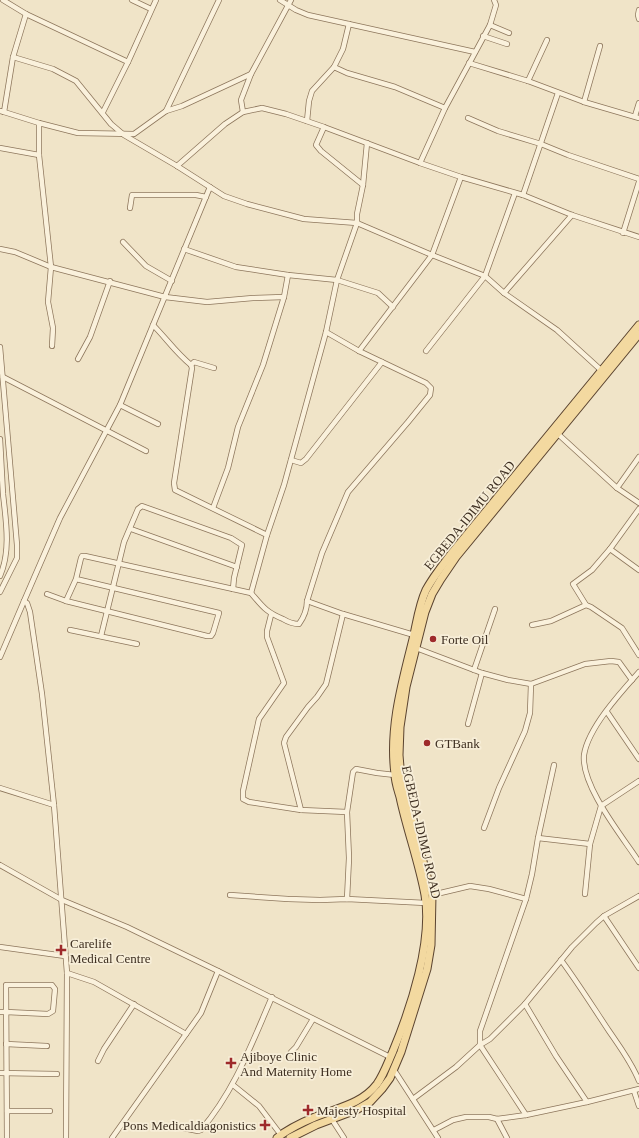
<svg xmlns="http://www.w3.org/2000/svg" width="639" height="1138" font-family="'Times New Roman',serif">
<rect width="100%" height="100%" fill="#f0e4c8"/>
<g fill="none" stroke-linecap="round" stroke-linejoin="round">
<defs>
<g id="street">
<path d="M3,0L26,14L128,62"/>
<path d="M132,0L151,9"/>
<path d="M280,0L296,10L308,15L475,52"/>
<path d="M639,10L638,15L639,19"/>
<path d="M349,24L343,49L334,67L347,73L395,87L445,108"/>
<path d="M490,25L509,33"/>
<path d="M483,36L507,44"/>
<path d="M13,57L53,69L76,81L111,124L124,135L177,166L224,196L247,204L304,219L357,223L432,255L485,276L504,293L557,330L602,371"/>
<path d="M469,63L528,81L584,102L639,118"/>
<path d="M528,81L547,40"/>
<path d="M584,102L600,46"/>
<path d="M0,111L4,112L39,123L78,133L134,134L166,111L182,106L251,74"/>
<path d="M166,111L219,0"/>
<path d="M4,112L13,57L26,14"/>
<path d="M103,112L128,62L156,0"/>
<path d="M243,112L241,100L251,74L291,0"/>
<path d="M635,116L639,103"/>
<path d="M468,118L498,131L541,144L568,155L639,179"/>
<path d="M307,121L309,101L312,91L334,67"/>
<path d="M39,123V155L51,267L48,302L53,328L52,346"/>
<path d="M324,127L316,145L321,151L363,185"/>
<path d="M0,148L39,155"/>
<path d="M420,163L445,108L490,25L496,5L494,0"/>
<path d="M177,166L225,124L243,112L262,108L286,114L324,127L420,163L461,177L523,195L572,215L639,237"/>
<path d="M523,195L558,93"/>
<path d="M130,208L132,195H196L206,197"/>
<path d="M623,233L639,182"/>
<path d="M123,242L146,266L172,281"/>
<path d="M0,249L15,252L51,267L165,297L207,302L253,298L284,297"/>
<path d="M184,249L236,267L288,275L337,280L378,293L393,307"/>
<path d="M504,293L572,215"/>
<path d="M153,325C166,338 176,353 191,365L192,368L174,483L175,490L267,535"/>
<path d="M0,347L17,545V558L0,592"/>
<path d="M359,351L432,255L461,177"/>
<path d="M426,351L485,276L515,193"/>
<path d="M78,359L90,337L110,281"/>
<path d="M191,365L194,362L214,368"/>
<path d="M3,377L146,451"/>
<path d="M120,405L158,424"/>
<path d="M558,434L617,488L639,503"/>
<path d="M0,439C1,457 2,476 3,494C6,521 11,551 0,576"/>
<path d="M291,460L301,463L306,459L382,362"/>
<path d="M617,488L639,457"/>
<path d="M213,508L228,468L238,427L263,365L284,297L288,275"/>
<path d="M639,509L610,549L592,570L573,584L586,605L591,607L622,628L639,655"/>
<path d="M131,529L237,567"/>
<path d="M610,549L639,570"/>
<path d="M76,579L219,613L213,633L211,636H207L66,601L76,579L81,558L82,556H85L251,593C263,607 266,612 283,619C288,622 293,624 299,624C304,617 307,609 307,601L322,553L348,492L408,422L430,395L431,388L426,383L359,351L326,332"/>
<path d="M251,593L267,535L284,485L326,332L337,280L357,223V214L363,185L367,143"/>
<path d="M47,594L66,601"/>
<path d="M24,601L60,518L120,405L210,187"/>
<path d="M307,601L343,614L414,635"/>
<path d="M271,615L267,631V637L284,683L259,719L243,791V799L249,802L301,810L347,812"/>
<path d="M532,625L551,621L586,605"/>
<path d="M70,630L137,644"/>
<path d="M101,636L124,542L138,509L142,506L231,538L242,545L234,578L233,589"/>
<path d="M416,648L482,673L508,680L531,684L585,664L611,661L619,662L632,680"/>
<path d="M0,657L24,601L27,603L30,612L42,694L54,805L67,973L66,1138"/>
<path d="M474,670L495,609"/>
<path d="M639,672C621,692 588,728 584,755C581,786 622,836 639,862"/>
<path d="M607,712L639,759"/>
<path d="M468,724L482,673"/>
<path d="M0,788L54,805"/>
<path d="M301,810L284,743L286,737L308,707L317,697L326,684L343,614"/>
<path d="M484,828L499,788L525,731L530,713L531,684"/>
<path d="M538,838L590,844"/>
<path d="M0,865L62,900L127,927L218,971L390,1057"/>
<path d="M585,894L590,844L601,806L639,781"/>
<path d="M230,895L288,899L320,900L347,899L426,903"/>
<path d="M432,895L470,886L489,889L526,899"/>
<path d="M347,899L349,858L347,812L353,772L356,769L377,773L395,775"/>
<path d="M604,916L639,968"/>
<path d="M0,947L65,956"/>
<path d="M561,960C578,983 593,1007 609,1031C620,1047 632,1063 639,1081"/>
<path d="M67,973L94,982L186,1034"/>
<path d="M525,1004L556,1056L587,1102"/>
<path d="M0,1012H6L48,1014L53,1011L55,989L52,985H6C6,1036 7,1087 7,1138"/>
<path d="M6,1044L47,1046"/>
<path d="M291,1052L296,1047L313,1019"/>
<path d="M98,1061L104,1049L134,1004"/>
<path d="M394,1070L438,1138"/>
<path d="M0,1073L57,1074"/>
<path d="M233,1085L259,1106L281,1135"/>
<path d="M634,1091L639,1106"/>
<path d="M413,1099L456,1067L480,1045L490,1039L525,1004L572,947L596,923L604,916L639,896"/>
<path d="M7,1111H50"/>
<path d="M526,1115L480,1045V1031L526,899L532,874L538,838L554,765"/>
<path d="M331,1118L344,1138"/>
<path d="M497,1119L507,1138"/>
<path d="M178,1127L198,1131L201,1130C235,1090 251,1045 272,997"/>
<path d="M434,1130L453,1120L466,1117H489L497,1119L526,1115L587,1102L639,1089"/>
<path d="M112,1138L201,1013L218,971"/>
</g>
<g id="primary">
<path d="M277,1138C288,1129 303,1122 315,1117C337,1108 362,1104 377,1084C384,1074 388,1062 393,1051C411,1008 433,941 425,895C419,862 407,830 400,797C398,790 395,782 395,774C389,728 402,683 413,639C417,622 419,605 426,590C433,577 442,566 451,554L639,325"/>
<path d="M290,1138L316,1125L356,1110L370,1102L382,1089L390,1078L401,1052L427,969L431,945L432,895L401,779L399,755L400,727L406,687L425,612L432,594L441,579L456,557L639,334"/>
</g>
</defs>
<!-- street casing -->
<use href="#street" stroke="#8d765c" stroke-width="6"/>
<!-- primary casing -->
<use href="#primary" stroke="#5b4430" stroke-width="9"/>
<!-- street -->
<use href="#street" stroke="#faf1dc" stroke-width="4.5"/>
<!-- primary -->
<use href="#primary" stroke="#f3d9a0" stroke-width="7"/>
</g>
<!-- markers -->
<g fill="#9e2a2b" stroke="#f7eed8" stroke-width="1.5">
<circle cx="433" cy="639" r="4"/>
<circle cx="427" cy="743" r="4"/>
<path d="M59 944h4v4h4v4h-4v4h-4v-4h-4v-4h4z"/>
<path d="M229 1057h4v4h4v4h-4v4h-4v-4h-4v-4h4z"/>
<path d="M306 1104h4v4h4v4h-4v4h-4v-4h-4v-4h4z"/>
<path d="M263 1119h4v4h4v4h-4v4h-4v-4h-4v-4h4z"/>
</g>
<g text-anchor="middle" stroke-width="3.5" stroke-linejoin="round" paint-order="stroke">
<!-- street labels -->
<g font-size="13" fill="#3d2e20" stroke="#f7eed8">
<text transform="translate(469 515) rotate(-51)" y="5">EGBEDA-IDIMU ROAD</text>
<text transform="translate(422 832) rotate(77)" y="5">EGBEDA-IDIMU ROAD</text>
</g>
<!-- poi labels -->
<g font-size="13" fill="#3d2e20" stroke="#f7eed8" text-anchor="start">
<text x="441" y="644">Forte Oil</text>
<text x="435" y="748">GTBank</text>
<text x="70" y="948">Carelife<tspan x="70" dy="15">Medical Centre</tspan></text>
<text x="240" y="1061">Ajiboye Clinic<tspan x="240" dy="15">And Maternity Home</tspan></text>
<text x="317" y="1115">Majesty Hospital</text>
<text x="256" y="1130" text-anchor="end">Pons Medicaldiagonistics</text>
</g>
</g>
</svg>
